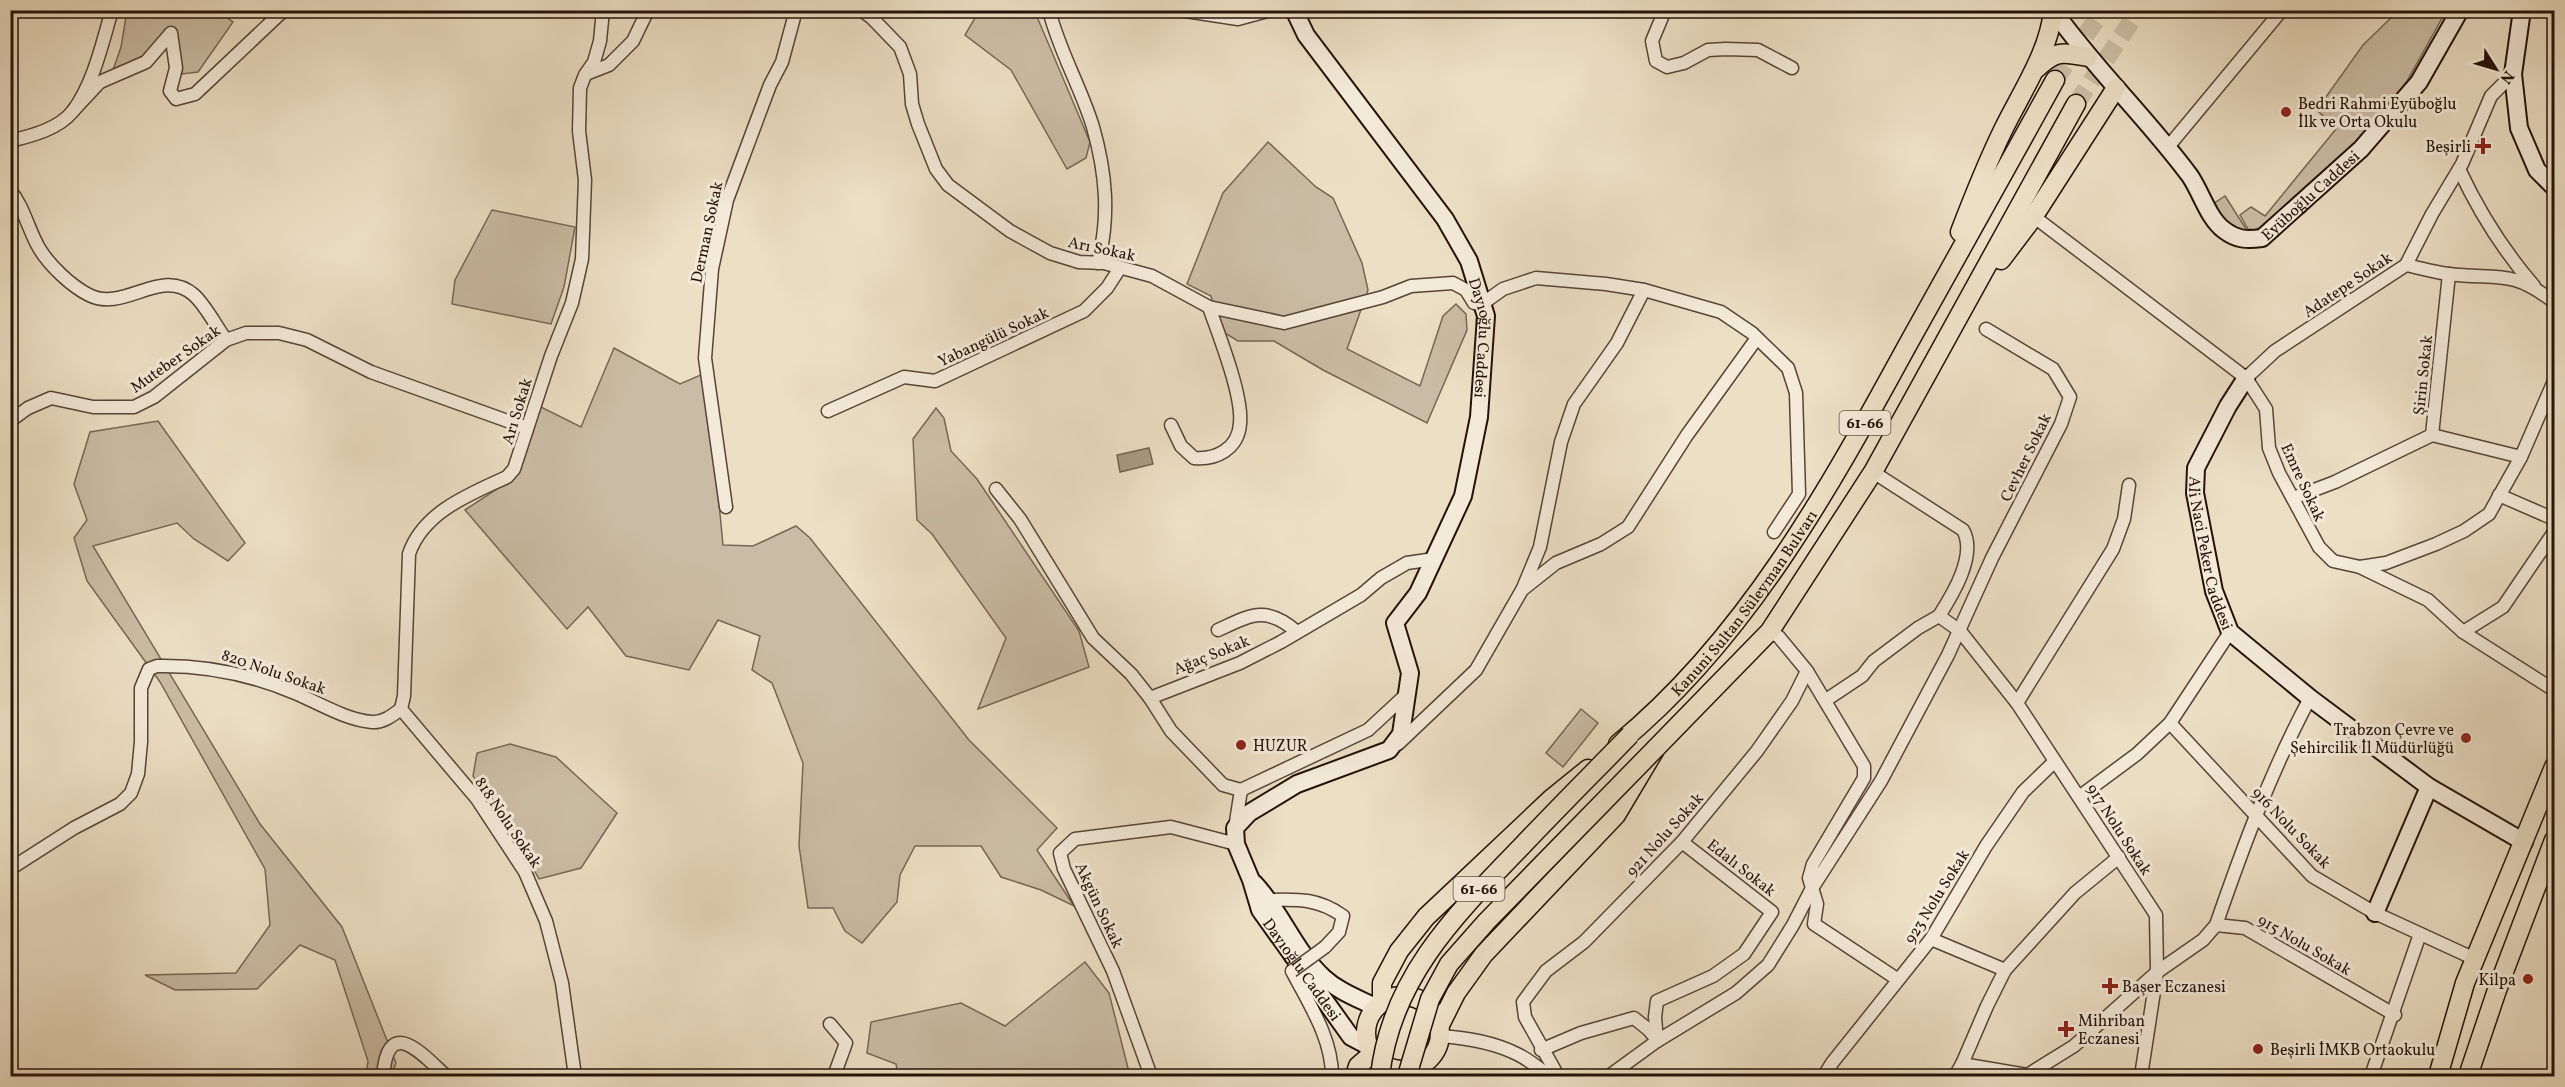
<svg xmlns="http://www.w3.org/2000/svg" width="2565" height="1087" font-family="Vollkorn,serif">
<rect width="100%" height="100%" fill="#ecdfc4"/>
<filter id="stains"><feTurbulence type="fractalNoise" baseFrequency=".00333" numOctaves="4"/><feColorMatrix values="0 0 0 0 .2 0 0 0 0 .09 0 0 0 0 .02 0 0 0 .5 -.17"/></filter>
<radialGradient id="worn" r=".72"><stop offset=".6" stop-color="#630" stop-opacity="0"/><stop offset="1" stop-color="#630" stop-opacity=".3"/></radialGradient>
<!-- green -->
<g fill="#cabca4" stroke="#776756" stroke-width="1.5">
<path d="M1028,10L1035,12L1090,142L1086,158L1067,169L1011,70L965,35L979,11Z"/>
<path d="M127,11H218L233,22L198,72L182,74L178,46L167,45L113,70L121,47Z"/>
<path d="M2398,11H2446L2407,81L2354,149L2266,226L2254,230L2248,229L2240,215L2251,207L2265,216L2336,129L2313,106L2326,97L2363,45Z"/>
<path d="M1268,142L1316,187L1333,198L1362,263L1368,290L1347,349L1420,386L1443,316L1456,304L1466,314L1467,330L1427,423L1323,370L1274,341H1238L1220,330L1211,296L1187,284L1223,193Z"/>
<path d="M2225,196L2248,232L2229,225L2213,204Z"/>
<path d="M492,210L575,227L564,287L551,324L452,304L455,280Z"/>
<path d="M614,348L680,384L703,374L712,430L723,545L753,546L796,526L810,538L969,740L1057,828L1037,850L1074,906L1041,890L1001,877L981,846H915L900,875L897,902L862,943L845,931L833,908H808L799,846L803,763L772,683L752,670L760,636L718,620L689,670L626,656L588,607L567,629L465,510L512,479L539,406L581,427Z"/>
<path d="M936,408L944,418L951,451L977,479L1079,631L1089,667L978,709L1006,638L932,534L917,520L913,439Z"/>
<path d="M158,421L245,543L228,561L194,539L177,523L93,546L260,824L342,927L396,1063L391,1076H366L368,1061L335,960L300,945L257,989L175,990L145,975L236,973L270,925L265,869L160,682L87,581L74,538L87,520L74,484L90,432Z"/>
<path d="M1581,709L1598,723L1563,767L1546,753Z"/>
<path d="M510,744L556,757L617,813L581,868L539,879L495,802L473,776L477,753Z"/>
<path d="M1085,962L1109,993L1130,1076H898L896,1064L867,1053L871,1022L961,1003L1005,1026Z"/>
</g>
<!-- water -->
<path fill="#a89984" stroke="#736352" stroke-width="1.5" d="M1149,448L1153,464L1120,472L1117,455Z"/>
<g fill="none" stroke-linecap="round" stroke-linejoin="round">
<!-- primary-tunnel -->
<g stroke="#cec0a8" stroke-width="18" stroke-dasharray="18 9" stroke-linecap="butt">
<path d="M2055,80L2103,10"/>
<path d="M2076,104L2139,10"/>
</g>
<defs>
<g id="street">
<path d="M861,10L872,18L900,47L910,74L912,104L918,124L936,169L948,185L1010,231L1050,253L1079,262L1104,263L1152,276L1209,307L1284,323L1383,297L1411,286L1453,283L1466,290L1474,303L1482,304L1503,289L1536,278L1606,284L1644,290L1721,312L1752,333L1788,368L1796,393L1799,494L1774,532"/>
<path d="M1049,10C1059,51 1081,87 1093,127C1106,173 1110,216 1098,263"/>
<path d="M1179,10L1238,19L1271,10"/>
<path d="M1665,10L1652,41L1656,61L1667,67L1684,63L1708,50L1726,49L1758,50L1792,68"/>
<path d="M586,74L609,65L633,41L648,10"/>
<path d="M72,112L100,82L146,62L171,33L176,68L170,91L176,99L195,94L284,10"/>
<path d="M10,141C31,136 59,129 73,111C94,82 102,44 112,10"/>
<path d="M2168,147L2282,10"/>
<path d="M2459,169C2479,212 2502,249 2534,286"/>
<path d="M10,190C24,207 28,229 39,248C49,265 71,286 89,295C124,313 161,266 194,295C206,306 216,326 226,340"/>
<path d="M2041,222L2246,378L2266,409L2269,448L2279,473L2319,547L2333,561L2360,567L2428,600L2463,632L2554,690"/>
<path d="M2406,265C2420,268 2434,272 2448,274C2497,280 2510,268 2554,302"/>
<path d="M2246,378L2275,351L2406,265L2432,214L2462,164L2491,96L2513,74"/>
<path d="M828,411L904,377L935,381L1084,311L1107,288L1120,268"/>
<path d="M10,421L28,408L51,398L93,407H134L154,397L226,340L246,333H279L307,340L371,372L527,428"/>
<path d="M1171,425L1181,446L1194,458C1216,460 1238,449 1240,424C1243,395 1219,336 1209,307"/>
<path d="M2432,435L2521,457"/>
<path d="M1873,472L1963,530C1977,555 1953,594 1939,616L1960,631L2017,703L2156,915L2157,972L2141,1076"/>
<path d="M996,489L1020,519L1093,638L1131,674L1150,698"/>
<path d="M2499,495L2554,519"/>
<path d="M2293,498L2335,482L2432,435L2449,274"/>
<path d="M726,507L705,358L712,269L727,200L770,85L782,62L796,10"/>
<path d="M2360,567L2386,563L2436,544L2464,531L2489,514L2521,457L2554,381"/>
<path d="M1523,588L1540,547L1561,442L1574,404L1617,343L1644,290"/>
<path d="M1218,630C1251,615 1266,605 1297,632"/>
<path d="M2463,632L2503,607L2554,532"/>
<path d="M1807,671L1864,766V778L1813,864L1809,878L1817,904L1814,924L1897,979"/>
<path d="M1826,700L1862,676L1874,661L1918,628L1939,616"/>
<path d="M2017,703L2113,549L2124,519L2129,485"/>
<path d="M401,709L404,696L409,554C423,512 470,494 507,477L514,469L551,356L572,303L582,259L585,180L579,131L580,88L585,75L594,62L600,41L603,10"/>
<path d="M401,709L477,799L525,872L546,921L562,983L575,1076"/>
<path d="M2170,723L2312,876L2375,913L2475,959"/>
<path d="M1398,744L1476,670L1522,590L1556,563L1601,544L1628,527L1687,435L1757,338"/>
<path d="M1241,790L1368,730L1408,693"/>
<path d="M2079,797L2137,754L2170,723L2230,632"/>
<path d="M1235,828L1241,790L1223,785L1171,731L1150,698L1240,663L1281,642L1361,595L1381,578L1407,563L1434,559"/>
<path d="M10,869L74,828L120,804L131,793L138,774L141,742V688L149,669L157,666C205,665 250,674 295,693C319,703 346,720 372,722C383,723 393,715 401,709"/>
<path d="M1271,900C1300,899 1319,899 1343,916L1339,932L1325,947"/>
<path d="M2216,925C2243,847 2271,771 2310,698"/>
<path d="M1931,939L2005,970"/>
<path d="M1292,971C1309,1004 1332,1038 1332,1076"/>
<path d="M830,1024L846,1043L834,1076"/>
<path d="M1440,1036C1467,1038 1494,1042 1519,1055C1531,1061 1540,1070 1551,1076"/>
<path d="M1657,1041L1655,1017L1657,1001L1713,976L1744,954L1772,912L1682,842"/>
<path d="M1541,1050L1581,1033L1634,1018L1649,1030L1657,1040"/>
<path d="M1962,1064L1987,1006L2005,970L2075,893L2119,857"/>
<path d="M383,1076C388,1015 421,1053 446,1076"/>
<path d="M1151,1076L1113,971L1064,869L1060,853L1075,839L1171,827L1236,844"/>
<path d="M1558,1076L1525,1017L1523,1002L1546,971L1584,942L1682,842L1757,751L1792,701L1807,671L1779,637L1770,631"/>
<path d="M1609,1076L1657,1041L1736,993L1768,965L1793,925L1811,890L1881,781L1948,655L1992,558L2061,424L2070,397L2053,369L1986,329"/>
<path d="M1824,1076L1832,1063L1931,939L1986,846L2023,792L2054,762"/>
<path d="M1955,1076L1962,1064L2034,1076"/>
<path d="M2029,1076V1074L2074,1046L2157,972L2203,940L2216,925L2245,928L2395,1015"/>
<path d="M2371,1076L2420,934"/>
</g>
<g id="secondary">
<path id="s1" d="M2053,10C2095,69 2147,118 2190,176C2201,192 2208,218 2224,230C2237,240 2247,240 2262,238L2361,149L2419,82L2460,10"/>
<path d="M2522,10L2513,74L2519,128L2537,170L2554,187"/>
<path id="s2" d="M1296,14L1306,35L1445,219L1469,261L1486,316L1479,417L1463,496L1418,593L1395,623L1410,673L1401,734L1389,750L1297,784L1249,813L1235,828L1236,844L1251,880L1260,910L1351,1037L1368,1046"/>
<path id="s3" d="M2246,378L2228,406L2196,468L2195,493L2214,591L2230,632L2310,698L2429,787L2524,842"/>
<path d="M1254,883C1281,911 1294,950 1323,977C1338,991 1357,998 1375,1007"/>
<path d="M2375,913L2429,787"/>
</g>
<g id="primary">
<path d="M2036,69C2056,50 2062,52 2088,57"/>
<path d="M1960,232C1973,198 1987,163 2003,130C2021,93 2049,52 2053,11"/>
<path d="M2001,260L2032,219L2116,88"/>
<path id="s4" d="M1618,744C1746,639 1829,489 1907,346C1956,258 2006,169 2055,80"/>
<circle cx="1403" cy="1033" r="37"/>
<path d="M1382,1002V983L1399,951L1426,917L1551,799L1588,769"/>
<path d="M1439,1027L1456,993L1484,954L1616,815L1656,748L1770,631L1873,472L2076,104"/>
<path d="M1355,1076L1358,1066L1372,1054"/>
<path d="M2438,1076L2465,983L2554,767"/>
<path d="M2468,1076L2497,990L2554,840"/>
</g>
</defs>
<!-- street casing -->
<use href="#street" stroke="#564537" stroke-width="15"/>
<!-- secondary casing -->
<use href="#secondary" stroke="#241208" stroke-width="20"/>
<!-- primary casing -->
<use href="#primary" stroke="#241208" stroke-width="21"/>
<!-- street -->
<use href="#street" stroke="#f3ead9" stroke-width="12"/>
<!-- secondary -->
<use href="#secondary" stroke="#f3ead9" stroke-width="16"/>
<!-- primary -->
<use href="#primary" stroke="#ecdfc4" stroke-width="18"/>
<defs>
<path id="street-bridge" d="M1292,971L1325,947"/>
<g id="primary-bridge">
<path d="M1380,1076C1391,978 1456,914 1521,847C1557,809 1594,772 1630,735"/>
<path d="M1407,1076L1430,999L1449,964L1487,921L1656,748"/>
</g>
</defs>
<!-- street-bridge casing -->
<use href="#street-bridge" stroke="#564537" stroke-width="15" stroke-linecap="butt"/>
<!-- primary-bridge casing -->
<use href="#primary-bridge" stroke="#241208" stroke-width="21" stroke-linecap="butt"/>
<!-- street-bridge -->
<use href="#street-bridge" stroke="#f3ead9" stroke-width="12"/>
<!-- primary-bridge -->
<use href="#primary-bridge" stroke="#ecdfc4" stroke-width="18"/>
</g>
<!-- markers -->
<g fill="#8f2418" stroke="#f3ead9" stroke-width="2">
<circle cx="2286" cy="112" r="6"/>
<path d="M2480 137h6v6h6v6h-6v6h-6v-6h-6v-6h6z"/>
<circle cx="2466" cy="738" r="6"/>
<circle cx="1241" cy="745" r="6"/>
<circle cx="2528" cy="979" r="6"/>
<path d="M2107 977h6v6h6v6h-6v6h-6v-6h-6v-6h6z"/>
<path d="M2063 1020h6v6h6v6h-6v6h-6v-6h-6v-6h6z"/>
<circle cx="2258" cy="1049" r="6"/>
</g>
<g text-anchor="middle" stroke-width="6" stroke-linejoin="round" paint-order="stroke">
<!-- shield labels -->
<g fill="#f3ead9" stroke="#625347" stroke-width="1.5">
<rect x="1839.5" y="411" width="51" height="24" rx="4.5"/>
<rect x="1453.5" y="877" width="51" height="24" rx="4.5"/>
</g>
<g font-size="15" font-weight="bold" fill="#241208">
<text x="1865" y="428">61-66</text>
<text x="1479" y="894">61-66</text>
</g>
<!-- poi labels -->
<g font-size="16" fill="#241208" stroke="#f3ead9" text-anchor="start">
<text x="2298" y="109">Bedri Rahmi Eyüboğlu<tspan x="2298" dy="18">İlk ve Orta Okulu</tspan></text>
<text x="2471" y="152" text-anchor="end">Beşirli</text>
<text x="2454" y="735" text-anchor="end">Trabzon Çevre ve<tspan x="2454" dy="18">Şehircilik İl Müdürlüğü</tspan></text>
<text x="1253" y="751">HUZUR</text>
<text x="2516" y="985" text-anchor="end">Kilpa</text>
<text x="2122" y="992">Başer Eczanesi</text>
<text x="2078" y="1026">Mihriban<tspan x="2078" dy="18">Eczanesi</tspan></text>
<text x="2270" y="1055">Beşirli İMKB Ortaokulu</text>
</g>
<!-- street labels -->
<g font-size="16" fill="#241208" stroke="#f3ead9">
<text dy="6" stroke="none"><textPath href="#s1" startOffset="384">Eyüboğlu Caddesi</textPath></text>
<text transform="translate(706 232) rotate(-78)" y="6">Derman Sokak</text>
<text transform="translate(1102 248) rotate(12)" y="6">Arı Sokak</text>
<text transform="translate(2347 284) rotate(-34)" y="6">Adatepe Sokak</text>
<text transform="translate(993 336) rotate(-25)" y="6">Yabangülü Sokak</text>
<text dy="6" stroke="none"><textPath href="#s2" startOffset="381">Dayıoğlu Caddesi</textPath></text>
<text transform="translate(175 358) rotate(-35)" y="6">Muteber Sokak</text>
<text transform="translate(2422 375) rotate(-84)" y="6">Şirin Sokak</text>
<text transform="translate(516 411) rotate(-73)" y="6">Arı Sokak</text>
<text transform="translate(2025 457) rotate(-64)" y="6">Cevher Sokak</text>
<text transform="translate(2304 482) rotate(65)" y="6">Emre Sokak</text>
<text dy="6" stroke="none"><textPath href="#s3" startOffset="190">Ali Naci Peker Caddesi</textPath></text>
<text dy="6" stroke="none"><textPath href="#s4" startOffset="190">Kanuni Sultan Süleyman Bulvarı</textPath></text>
<text transform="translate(1211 654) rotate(-22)" y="6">Ağaç Sokak</text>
<text transform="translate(274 671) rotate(19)" y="6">820 Nolu Sokak</text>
<text transform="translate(509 822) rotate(56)" y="6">818 Nolu Sokak</text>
<text transform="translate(2292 827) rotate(46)" y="6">916 Nolu Sokak</text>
<text transform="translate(2120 829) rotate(57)" y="6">917 Nolu Sokak</text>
<text transform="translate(1664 834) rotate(-48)" y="6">921 Nolu Sokak</text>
<text transform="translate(1742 867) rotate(38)" y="6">Edalı Sokak</text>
<text transform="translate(1936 896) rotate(-58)" y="6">923 Nolu Sokak</text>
<text transform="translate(1100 905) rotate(65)" y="6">Akgün Sokak</text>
<text transform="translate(2305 944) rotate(30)" y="6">915 Nolu Sokak</text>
<text dy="6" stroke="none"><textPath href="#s2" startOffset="1154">Dayıoğlu Caddesi</textPath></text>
</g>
</g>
<!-- margin -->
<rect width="2565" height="1087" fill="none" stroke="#ecdfc4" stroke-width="36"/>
<rect x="12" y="12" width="2541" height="1063" fill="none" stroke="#241208" stroke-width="3"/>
<rect x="18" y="18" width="2529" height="1051" fill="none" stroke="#241208" stroke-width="1.5"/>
<!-- north arrow -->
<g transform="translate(2496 69) rotate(127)" stroke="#f3ead9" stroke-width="4.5" paint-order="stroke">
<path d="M0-4.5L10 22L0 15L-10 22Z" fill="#241208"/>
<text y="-9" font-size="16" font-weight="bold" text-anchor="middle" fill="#241208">N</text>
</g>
<rect width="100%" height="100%" filter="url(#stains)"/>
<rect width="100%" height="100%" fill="url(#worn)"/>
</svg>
